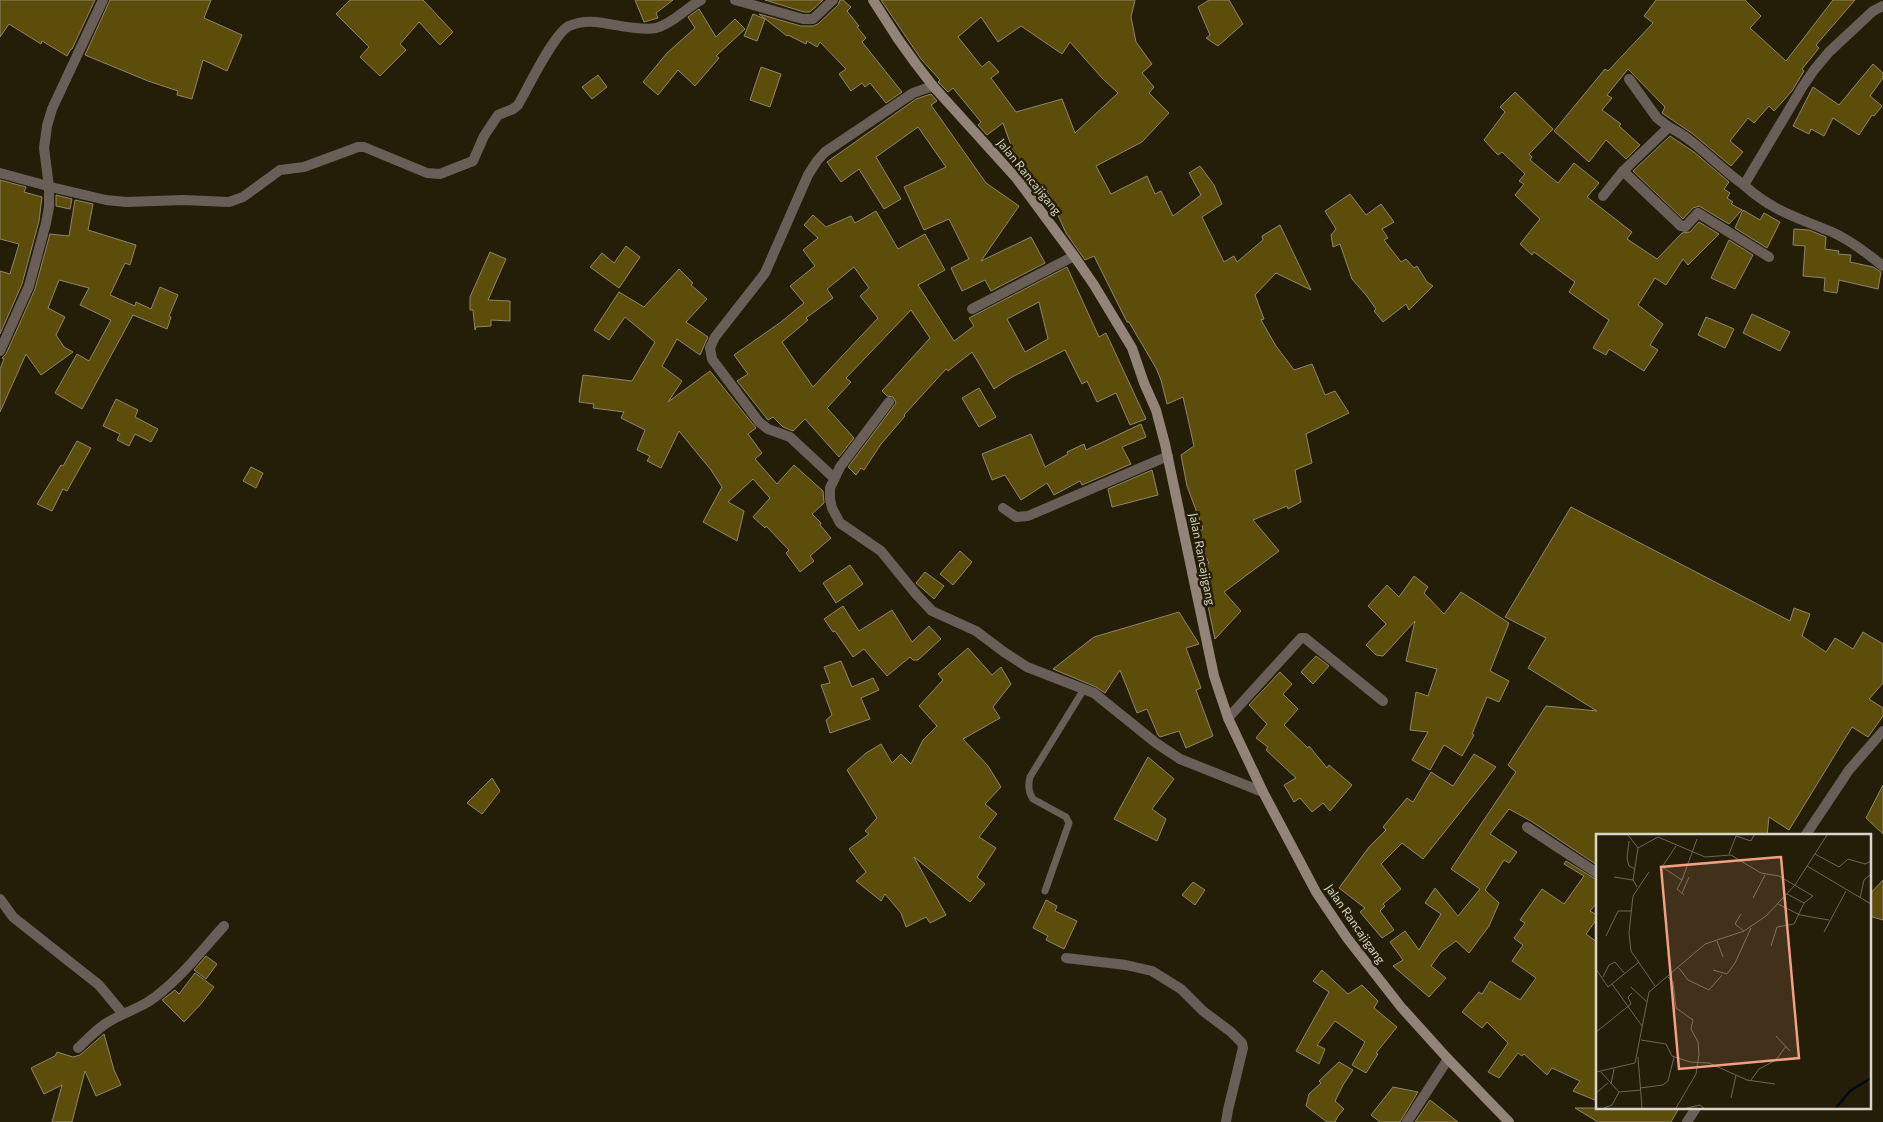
<svg xmlns="http://www.w3.org/2000/svg" width="1883" height="1122" font-family="Commissioner,sans-serif">
<rect width="100%" height="100%" fill="#241e08"/>
<!-- building -->
<g fill="#5d4d0b" stroke="#8e866e" fill-rule="evenodd">
<path d="M0,0H95L72,49H71L67,56L42,41L41,44L9,24L0,37Z"/>
<path d="M110,0H211L204,18L242,35L227,71L203,60L192,99L177,95L178,91L148,81L85,55Z"/>
<path d="M350,0H423L453,32L440,45L419,22L400,44L406,50L380,76L360,57L369,47L336,14Z"/>
<path d="M635,0H673L656,13L658,18L644,22Z"/>
<path d="M765,0H823L810,12H804Z"/>
<path d="M840,0H843L851,7L847,11L859,26L857,27L866,38L862,42L902,92L886,103L870,83L865,87L862,83L851,91L839,74L846,69L820,42L817,47L807,41L806,44L788,35L787,36L759,14L801,26H813L818,24L838,5Z"/>
<path d="M881,0H1135L1131,17L1136,42L1152,64L1142,73L1154,87L1149,93L1169,113L1142,142L1096,166L1111,194L1147,176L1155,194L1161,191L1173,216L1201,195L1189,173L1200,166L1214,185L1222,204L1202,217L1224,262L1234,256L1237,262L1263,240L1262,236L1280,225L1311,290L1276,273L1255,295L1264,319L1261,320L1276,346L1294,370L1312,364L1325,395L1335,391L1349,413L1306,434L1312,463L1295,470L1301,502L1288,509L1287,506L1253,520L1279,551L1224,592L1241,611L1215,639L1200,569L1209,563L1194,535L1203,529L1187,486L1181,455L1194,446L1183,397L1167,404L1161,380L1156,368L1129,322H1127L1094,256L1085,260L1066,233L1046,189L1037,194L1020,161L1017,162L1003,123L987,135L978,125L981,122L953,88L948,92L938,82L940,80L921,59ZM981,17L998,42L1021,26L1062,54L1070,42L1102,78L1118,93L1075,133L1062,99L1016,112L991,78L999,72L989,61L982,67L958,37Z"/>
<path d="M1209,0H1229L1243,24L1218,46L1206,38L1210,35L1198,7Z"/>
<path d="M1656,0H1745L1761,16L1750,28L1786,61L1833,0H1855L1816,45L1819,48L1802,69L1804,71L1792,91L1774,111L1769,106L1754,123L1748,118L1730,141L1743,152L1731,166L1693,134L1662,113L1665,107L1628,69L1607,95L1612,98L1602,110L1621,124L1619,126L1640,145L1626,159L1606,140L1589,162L1554,131L1605,69L1608,71L1653,23L1644,16Z"/>
<path d="M699,9L716,37L735,19L745,29L716,56L719,58L695,86L678,70L658,95L643,82L667,53L695,28L688,17Z"/>
<path d="M753,14L765,19L757,41L744,36Z"/>
<path d="M1873,64L1883,73V78L1870,96L1882,106L1874,116L1872,115L1859,135L1833,118L1824,136L1811,129L1809,134L1793,126L1813,87L1839,105Z"/>
<path d="M761,67L781,74L770,107L750,100Z"/>
<path d="M598,75L607,87L592,99L582,87Z"/>
<path d="M1515,92L1553,129L1529,154L1532,157L1530,160L1558,183L1574,163L1599,183L1587,197L1632,232L1627,239L1657,259L1682,233L1690,232L1699,222L1719,234L1688,265L1683,259L1666,285L1655,278L1638,305L1663,324L1650,345L1658,350L1644,371L1609,349L1606,355L1593,348L1609,320L1569,292L1575,282L1534,252L1532,255L1520,244L1540,219L1515,195L1524,184L1519,181L1525,174L1502,152L1498,155L1484,140L1505,112L1500,107Z"/>
<path d="M931,94L937,101L931,105L986,183L1019,206L981,261L1031,237L1045,263L991,291L985,280L962,291L951,268L969,259L949,219L924,230L904,187L946,167L918,127L876,157L901,199L884,209L859,169L841,182L827,162L916,99Z"/>
<path d="M1670,136L1694,152L1729,182L1724,189L1730,193L1727,198L1733,202L1731,204L1742,210L1729,224L1699,206L1693,208L1683,219L1633,171Z"/>
<path d="M0,180L26,187L24,192L42,197L39,221L22,284L0,334V271L10,274L19,244L0,239Z"/>
<path d="M1350,194L1366,215L1381,204L1394,222L1382,229L1388,238L1384,240L1401,262L1406,259L1414,268L1417,266L1427,282L1433,286L1409,310L1406,304L1383,322L1374,311L1376,309L1366,295L1352,279L1340,244L1333,247L1331,235L1336,229L1325,211Z"/>
<path d="M56,195L72,199L70,209L56,206Z"/>
<path d="M75,200L93,204L88,230L136,245L130,265L125,263L110,295L135,306L136,302L151,309L160,287L178,295L169,316L171,317L167,329L133,315L82,409L55,393L77,354L89,361L111,320L80,305L89,288L59,280L48,308L65,317L56,335L64,347L73,352L41,375L26,354L0,412V369L4,359L2,358L6,354L35,289L50,234L69,236Z"/>
<path d="M1743,210L1760,220L1764,213L1780,222L1767,248L1735,228Z"/>
<path d="M876,211L898,249L925,234L945,270L918,285L954,341L974,326L969,318L1067,267L1099,337L1106,333L1146,419L1130,425L1116,393L1097,402L1087,381L1082,384L1065,350L1012,377L994,389L972,352L948,371L946,369L904,415L905,416L881,444L864,470L861,468L856,475L848,467L896,403L893,397L887,396L882,391L930,338L911,310L846,378L851,382L827,408L854,438L839,457L805,419L793,431L783,427L773,417L768,420L737,381L748,374L734,355L781,322L804,303L790,286L815,266L803,250L818,238L804,225L813,215L826,227L851,216L855,223ZM854,267L869,288L860,296L878,318L813,387L782,342L808,320L806,318L833,298L827,289ZM1039,302L1048,339L1025,352L1007,319Z"/>
<path d="M1794,229L1809,230L1826,237L1825,249L1839,251L1838,254L1851,255L1850,262L1873,267L1881,272L1878,289L1839,280L1837,293L1824,291L1825,278L1803,276L1805,246L1793,245Z"/>
<path d="M1729,240L1753,255L1735,289L1711,278Z"/>
<path d="M626,246L640,257L619,288L590,267L602,253L614,263Z"/>
<path d="M490,252L506,259L488,300L510,301V321L491,320V326L476,327L475,330L473,310H470V297Z"/>
<path d="M679,269L693,283L691,285L707,299L686,322L708,337L700,355L677,339L662,366L682,381L668,402L710,371L756,428L748,434L762,453L755,459L777,484L794,465L823,491L824,503L812,514L821,523L820,525L831,538L810,556L814,561L800,572L786,553L789,550L766,526L765,528L753,517L770,498L753,479L728,502L744,511L737,541L703,522L722,487L711,470L679,431L661,468L647,461L650,456L637,450L645,430L621,418L624,412L593,408L594,404L579,402L583,375L632,381L655,342L625,317L609,340L594,330L619,292L644,307Z"/>
<path d="M1752,314L1790,332L1780,351L1743,333Z"/>
<path d="M1706,317L1734,329L1725,348L1698,335Z"/>
<path d="M979,388L996,417L979,427L962,398Z"/>
<path d="M116,399L138,410L135,417L158,429L151,442L135,434L129,446L117,440L120,434L103,426Z"/>
<path d="M1141,424L1146,437L1122,447L1131,464L1082,485L1080,481L1054,495L1047,483L1021,500L1005,475L992,480L982,454L1031,434L1045,467L1068,454L1067,452L1084,444L1086,450Z"/>
<path d="M77,441L91,448L67,491L63,489L52,511L37,504L61,465L63,466Z"/>
<path d="M251,467L263,473L256,488L243,481Z"/>
<path d="M1152,470L1158,495L1112,507L1108,489Z"/>
<path d="M1571,507L1790,621L1794,608L1810,614L1802,636L1826,652L1835,638L1853,649L1863,632L1883,644V683L1869,699L1883,708V716L1868,737L1852,727L1789,830L1769,817L1767,836H1597V865L1531,821L1509,809L1490,834L1517,852L1509,863L1504,860L1485,890L1499,903L1489,926L1469,953L1456,941L1441,952L1431,966L1446,978L1429,997L1393,966L1403,960L1390,942L1405,931L1419,950L1441,914L1425,903L1435,888L1458,916L1480,889L1451,869L1516,772L1508,765L1546,706L1597,711L1528,668L1546,638L1505,617Z"/>
<path d="M960,551L972,562L953,585L940,574Z"/>
<path d="M850,565L863,584L836,603L823,583Z"/>
<path d="M925,572L944,586L934,599L916,583Z"/>
<path d="M1414,576L1428,587L1424,593L1444,614L1461,592L1509,623L1490,671L1509,681L1499,702L1487,697L1472,734L1474,735L1462,756L1444,745L1430,770L1412,760L1428,732L1410,730L1416,692L1428,696L1437,669L1406,661L1415,621L1383,656L1376,655L1366,645L1386,624L1368,606L1387,585L1399,597Z"/>
<path d="M843,606L859,631L892,610L912,642L929,626L941,639L918,660H913L910,657L887,676L864,649L853,657L835,631L833,632L824,619Z"/>
<path d="M1179,612L1199,644L1186,648L1201,688L1196,690L1213,736L1186,748L1179,731L1160,737L1158,735L1147,709L1137,713L1120,670L1105,693L1096,687L1053,669L1094,637Z"/>
<path d="M968,648L992,675L1001,667L1011,684L993,707L1000,718L963,739L988,766L1001,787L985,804L997,814L979,837L996,848L977,877L985,884L970,902L914,857L946,915L930,923L926,917L906,927L901,913L885,894L881,901L856,881L866,872L849,849L869,834L865,831L877,818L847,770L866,753L881,744L892,763L901,754L911,764L923,740L937,726L919,706L943,680L938,674Z"/>
<path d="M1316,656L1329,666L1313,684L1301,672Z"/>
<path d="M841,661L852,687L873,678L879,690L861,698L870,719L830,733L826,720L832,715L821,685L830,683L824,667Z"/>
<path d="M1280,672L1292,684L1283,694L1298,709L1284,725L1308,748L1309,746L1327,768L1329,765L1352,785L1330,811L1323,803L1312,812L1300,798L1294,802L1284,785L1296,778L1266,750L1268,747L1256,738L1267,724L1249,705Z"/>
<path d="M1474,754L1496,767L1423,859L1402,843L1381,864L1401,889L1383,904L1385,906L1380,911L1394,930L1382,938L1360,912L1365,908L1339,888L1369,847L1386,830L1383,827L1407,798L1413,802L1431,772L1453,786Z"/>
<path d="M1148,757L1174,779L1152,809L1166,819L1157,841L1114,819Z"/>
<path d="M492,778L500,791L482,814L467,803Z"/>
<path d="M1883,785V834L1866,818Z"/>
<path d="M1566,861L1597,880V903L1590,911L1597,915V919L1586,934L1597,942V1101L1573,1091L1580,1081L1552,1068L1547,1075L1524,1054L1522,1056L1518,1053L1499,1078L1488,1072L1508,1043L1487,1022L1482,1028L1462,1012L1479,992L1482,994L1490,981L1520,1000L1536,978L1512,961L1523,945L1514,938L1525,923L1520,920L1542,889L1564,904L1584,876L1564,864Z"/>
<path d="M1883,880V920L1869,916V895Z"/>
<path d="M1193,882L1205,890L1195,905L1182,895Z"/>
<path d="M1046,900L1057,906L1055,911L1077,921L1064,949L1046,940L1048,936L1033,928Z"/>
<path d="M206,956L217,964L206,979L194,970Z"/>
<path d="M1322,970L1348,994L1362,985L1378,1001L1374,1008L1397,1027L1376,1053L1378,1054L1366,1073L1352,1065L1365,1042L1335,1021L1317,1045L1325,1049L1319,1064L1296,1051L1329,992L1313,981Z"/>
<path d="M195,973L214,987L200,1005L184,1022L162,1000L175,990L179,994Z"/>
<path d="M104,1034L114,1070L121,1085L96,1096L85,1071L72,1122H52L62,1085L44,1094L31,1068L55,1056L57,1052L73,1057L80,1055Z"/>
<path d="M1339,1062L1353,1070L1343,1085L1335,1101L1344,1109L1338,1116L1335,1122H1327L1306,1106L1309,1094L1321,1083L1319,1081Z"/>
<path d="M1393,1087L1418,1092L1400,1122H1380L1371,1115Z"/>
<path d="M1430,1100L1458,1122H1415Z"/>
<path d="M1575,1108H1679L1671,1122H1598Z"/>
</g>
<g fill="none" stroke-linecap="round" stroke-linejoin="round">
<!-- service -->
<path stroke="#695f58" stroke-width="7" d="M1045,891L1069,823L1066,817L1033,799C1028,792 1028,785 1030,777L1084,689"/>
<!-- minor -->
<g stroke="#695f58" stroke-width="10">
<path d="M735,0L803,19H813L833,0"/>
<path d="M1629,79L1657,118L1669,127"/>
<path d="M1623,171L1681,226L1685,227L1698,213L1769,257"/>
<path d="M0,173L55,188L106,200L126,202L183,200L229,202L243,197L280,170L304,167L358,147H364L427,173L440,174L473,161L484,136L498,115L513,109L518,105C528,88 554,33 569,26C580,21 592,21 603,23C617,25 642,31 656,28C672,24 686,8 701,0"/>
<path d="M1744,185C1772,211 1798,218 1832,232C1850,240 1867,253 1883,266"/>
<path d="M1603,196L1623,171L1669,127C1697,141 1718,167 1744,185L1803,86L1814,70L1829,52L1873,11L1883,6"/>
<path d="M972,309L1074,256"/>
<path d="M0,351L29,286L46,223L49,207V187L44,148L47,126L52,109L103,0"/>
<path d="M889,402L840,467L830,488V499L832,508L840,523L881,551L916,594L932,611L976,631L1004,652L1027,667L1094,693L1156,743L1180,759L1263,792"/>
<path d="M834,478L790,437L768,429L759,422L712,359L710,348L715,337L765,273L808,175L817,161L825,152L913,93L933,86"/>
<path d="M1003,508L1016,517L1028,516L1168,456"/>
<path d="M1228,718L1301,638H1305L1383,701"/>
<path d="M1527,827L1597,873"/>
<path d="M1805,836L1849,770L1883,731"/>
<path d="M0,899L13,917L99,985L123,1014"/>
<path d="M1066,958L1126,965L1152,971L1181,989L1203,1011L1231,1032L1242,1043L1243,1048L1228,1110L1226,1122"/>
<path d="M78,1048C88,1039 97,1028 110,1021C122,1014 136,1009 148,1002C176,984 202,950 224,926"/>
<path d="M1407,1122L1448,1059"/>
<path d="M1687,1122L1696,1108"/>
</g>
<!-- secondary -->
<path stroke="#938479" stroke-width="10" d="M873,0L898,39L916,64L933,86L1017,179L1074,256L1094,285L1132,348L1144,383L1156,410L1165,444L1214,676L1228,718L1263,792L1316,892L1347,938L1401,1007L1448,1059L1509,1122"/>
</g>
<g text-anchor="middle" stroke-width="5" stroke-linejoin="round" paint-order="stroke">
<!-- street labels -->
<g font-size="12" fill="#d9d5c8" stroke="#241e08">
<text transform="translate(1029 177) rotate(51)" y="4">Jalan Rancajigang</text>
<text transform="translate(1202 559) rotate(79)" y="4">Jalan Rancajigang</text>
<text transform="translate(1355 924) rotate(55)" y="4">Jalan Rancajigang</text>
</g>
</g>
<!-- overview -->
<g transform="translate(1596 834)">
<rect width="275" height="275" fill="#241e08"/>
<path fill="none" stroke="#000c15" stroke-width="2.5" d="M240,274L254,257L275,244"/>
<path fill="none" stroke="#6c6755" stroke-width="1" d="M32,1L42,14L37,46L41,53M33,7L31,24L33,32L39,35M80,12L66,33L86,46L81,55L88,61M42,14L62,3L109,23L135,21L165,39L183,42L217,62L208,69L198,90L181,93L175,112M133,20L140,2L155,7L158,1M219,20L243,33L252,25L269,30L275,27M211,32L275,70M53,38L37,62L33,99L35,117L59,152M18,43L37,46M86,46L101,5M86,59L93,43M191,60L208,69M157,64L169,41M264,64L268,46L274,41M182,70L204,81L233,86M145,80L139,90L148,97M228,98L250,57M10,102L22,77H35M121,107L127,123M83,134L92,146L113,156L126,141M0,135L12,153L43,128M117,136L131,140L139,129L155,94M7,143L13,131L19,128L29,140M72,143L77,148L80,174L97,186L95,195L102,208L103,220L100,240L80,274M16,150L46,192M35,153L51,168M0,198L35,170L32,163L36,159M180,202L194,217M45,206L70,210L76,222L94,228L113,229L151,246L179,250M42,223L46,274M0,238L39,229L53,158L109,110L148,97L170,82L199,51L231,1M5,238L23,258L45,256M155,246L163,235L180,226L190,212M15,250L18,235M44,254L67,251L72,247L78,223M0,259L12,249M135,264L140,241M8,274L16,271L23,258M91,274L104,271L108,274"/>
<path fill="#f39f85" fill-opacity="0.15" stroke="#f39f85" stroke-width="2.5" d="M185,23L203,224L83,235L65,33Z"/>
<rect width="275" height="275" fill="none" stroke="#d9d5c8" stroke-width="2.5"/>
</g>
</svg>
